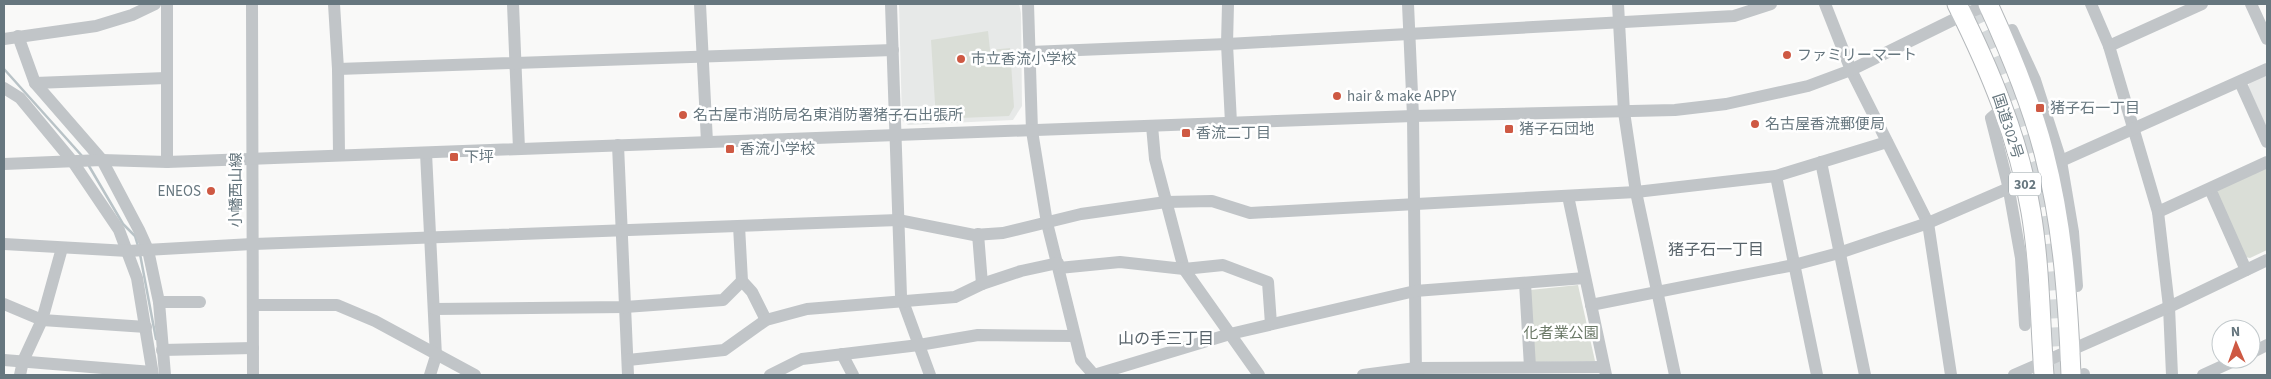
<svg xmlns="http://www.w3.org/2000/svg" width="2271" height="379" font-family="'Source Sans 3','Noto Sans JP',sans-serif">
<rect width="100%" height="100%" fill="#f9f9f8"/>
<!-- built -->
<g fill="#e7e9e8">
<path d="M899,4H1019L1021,13L1022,106L1013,120L908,125L902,120Z"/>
<path d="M2267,74V128L2248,86L2250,82Z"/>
</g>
<!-- green -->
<g fill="#daded7">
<path d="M988,31L990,50L1010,48L1014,107L1009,116L936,119L931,40Z"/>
<path d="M2267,167V250L2250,258L2245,257L2217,194L2218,190Z"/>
<path d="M1578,285L1595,361L1535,362L1530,290Z"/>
</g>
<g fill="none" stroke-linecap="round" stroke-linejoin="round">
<!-- stream -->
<g stroke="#b9c3c7" stroke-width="2.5">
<path d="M4,69L83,157"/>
<path d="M89,166L123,224L135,236L138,246"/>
<path d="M140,254L156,339"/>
</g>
<!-- highway-tunnel -->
<path stroke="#d4d8da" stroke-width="19" stroke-dasharray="19 9" stroke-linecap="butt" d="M1977,4C1998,49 2019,97 2033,145C2054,220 2055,299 2060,375"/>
<defs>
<g id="highway">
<path d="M1957,4C1990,70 2019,139 2031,212C2040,266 2040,321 2044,375"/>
<path d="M1988,4C2010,52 2031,102 2044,153C2063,226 2068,300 2071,375"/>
</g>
</defs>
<!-- highway casing -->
<use href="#highway" stroke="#b3b7ba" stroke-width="21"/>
<!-- minor -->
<g stroke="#c1c5c8" stroke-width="12">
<path d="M252,4L253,375"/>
<path d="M334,4L338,69L339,154"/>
<path d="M513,4L519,149"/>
<path d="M700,4L707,142"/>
<path d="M891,4L901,296L930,375"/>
<path d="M1028,4L1032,131L1047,223L1081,360L1094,375"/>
<path d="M1228,4L1227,44L1231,123"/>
<path d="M1408,4L1413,116L1416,375"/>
<path d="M1618,4L1624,112L1636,192L1675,375"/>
<path d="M1825,4L1851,70L1928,223L1951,375"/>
<path d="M2091,4L2109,46L2158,212L2169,307L2172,375"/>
<path d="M2251,4L2267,39"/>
<path d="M2012,30L2035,80L2061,161L2073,232L2077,286"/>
<path d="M18,36L35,83L102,160L139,230L148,250L159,302L165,375"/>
<path d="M4,39L96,26L132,15L155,4"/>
<path d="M2109,46L2202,4"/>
<path d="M1030,52L1227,44L1734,16L1771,4"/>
<path d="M338,69L893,50"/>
<path d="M2240,82L2267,142"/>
<path d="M35,83L166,78"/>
<path d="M4,88L20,98L73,162L119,230L137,278L153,375"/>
<path d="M2003,108L1991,118L2008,185L2021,258L2025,325"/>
<path d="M1152,126L1155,159L1184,269L1259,375"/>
<path d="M618,145L628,375"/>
<path d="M426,153L436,356L430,375"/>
<path d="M2061,161L2267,69"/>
<path d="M167,162V4"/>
<path d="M1821,162L1865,375"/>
<path d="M4,164L102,160L167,162L1413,116L1675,110L1726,104L1808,86L1851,70L1963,15L1990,4"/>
<path d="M1776,176L1817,375"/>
<path d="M2210,189L2246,270"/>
<path d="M1568,196L1606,375"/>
<path d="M2158,212L2267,162"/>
<path d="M739,226L742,281L752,292L766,320"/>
<path d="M978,234L982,284"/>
<path d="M4,244L128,251L252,244L898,220L974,235L1003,233L1081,214L1166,202L1212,201L1250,213L1636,192L1776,176L1887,142"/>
<path d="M1059,268L1120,262L1184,269L1223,265L1268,282L1271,324"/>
<path d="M1525,283L1530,367"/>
<path d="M159,302H200"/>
<path d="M4,304L42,320L146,327"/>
<path d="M253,305H337L375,321L475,375"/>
<path d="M1591,305L1794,265L1839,253L1928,223L2009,188"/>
<path d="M434,309L625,307L723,300L742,281"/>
<path d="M162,350L253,348"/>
<path d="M2251,353L2267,345"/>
<path d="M842,354L853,375"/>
<path d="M4,360L152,372"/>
<path d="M628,360L724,350L766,320L807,309L955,297L982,284L1021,271L1058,263"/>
<path d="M2084,374V375"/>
<path d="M20,375L23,361L42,320L62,248"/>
<path d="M770,375L802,359L919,345L978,335L1074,336"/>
<path d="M1094,375L1230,334L1415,291L1585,278"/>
<path d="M1363,375L1416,368L1604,367"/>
<path d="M2014,375L2169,307L2267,260"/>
<path d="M2203,375L2238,359"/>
</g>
<!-- highway -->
<use href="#highway" stroke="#fff" stroke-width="19"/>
</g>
<!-- markers -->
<g fill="#ce5943" stroke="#fff" stroke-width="2">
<circle cx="1787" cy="55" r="5"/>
<circle cx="961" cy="59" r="5"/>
<circle cx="1337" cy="96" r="5"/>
<rect x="2035" y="103" width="10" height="10" rx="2.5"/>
<circle cx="683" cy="115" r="5"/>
<circle cx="1755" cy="124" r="5"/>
<rect x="1504" y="124" width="10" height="10" rx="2.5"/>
<rect x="1181" y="128" width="10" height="10" rx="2.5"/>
<rect x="725" y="144" width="10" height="10" rx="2.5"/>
<rect x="449" y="152" width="10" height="10" rx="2.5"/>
<circle cx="211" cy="191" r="5"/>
</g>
<g text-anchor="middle" stroke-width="5" stroke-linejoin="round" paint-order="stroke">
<!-- shield labels -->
<rect fill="#fff" stroke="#95a0a5" stroke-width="1" x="2009" y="172.5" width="32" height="23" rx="4"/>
<g font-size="14" font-weight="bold" fill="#67777f">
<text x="2025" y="189">302</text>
</g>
<!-- poi labels -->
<g font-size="15" fill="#67777f" stroke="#fff" text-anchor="start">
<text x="1797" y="60">ファミリーマート</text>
<text x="971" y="64">市立香流小学校</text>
<text x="1347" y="101">hair &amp; make APPY</text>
<text x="2050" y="113">猪子石一丁目</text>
<text x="693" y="120">名古屋市消防局名東消防署猪子石出張所</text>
<text x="1765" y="129">名古屋香流郵便局</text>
<text x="1519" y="134">猪子石団地</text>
<text x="1196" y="138">香流二丁目</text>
<text x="740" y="154">香流小学校</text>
<text x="464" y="162">下坪</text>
<text x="201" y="196" text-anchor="end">ENEOS</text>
</g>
<!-- street labels -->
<g font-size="15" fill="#67777f" stroke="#fff">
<text transform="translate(2008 126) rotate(72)" y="5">国道302号</text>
<text transform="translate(236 190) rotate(-90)" y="5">小幡西山線</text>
</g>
<!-- park labels -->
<g font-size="15" fill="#6a7866" stroke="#fff">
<text x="1561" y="338">化者業公園</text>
</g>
<!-- neighbourhood labels -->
<g font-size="16" fill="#59646b" stroke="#fff">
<text x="1716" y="255">猪子石一丁目</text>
<text x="1166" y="344">山の手三丁目</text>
</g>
</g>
<!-- border -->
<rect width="2271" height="379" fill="none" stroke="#67777f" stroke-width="10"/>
<!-- north arrow -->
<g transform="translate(2236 344) rotate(358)"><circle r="24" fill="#ffffff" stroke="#c2c9cc"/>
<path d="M0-4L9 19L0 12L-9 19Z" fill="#ce5943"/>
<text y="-8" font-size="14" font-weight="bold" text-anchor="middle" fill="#67777f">N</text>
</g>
</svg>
